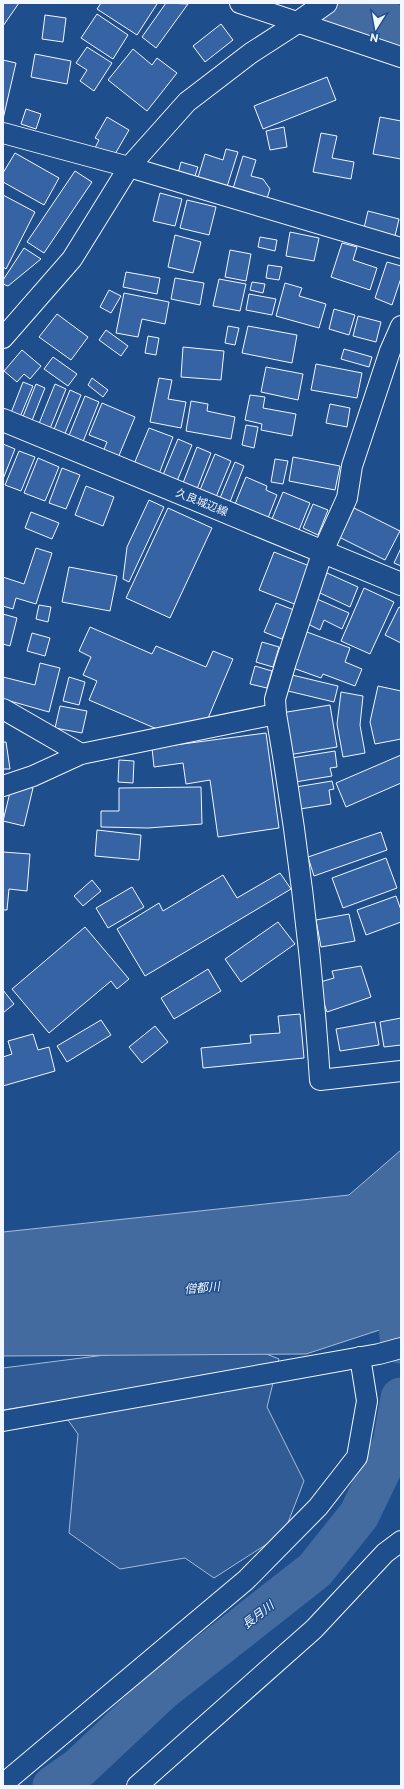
<svg xmlns="http://www.w3.org/2000/svg" width="404" height="1789" font-family="Commissioner,'Noto Sans JP',sans-serif">
<rect width="100%" height="100%" fill="#1f4e8c"/>
<!-- green -->
<path fill="#305b95" stroke="#a8bbd7" d="M192,1344L251,1348L279,1359L267,1407L304,1481L284,1533L214,1578L185,1558L120,1569L69,1533L78,1434L55,1402L3,1410V1368Z"/>
<!-- water -->
<path fill="#446ba0" stroke="#a8bbd7" d="M401,1150V1323L306,1354L3,1356V1232L349,1195Z"/>
<g fill="none" stroke-linecap="round" stroke-linejoin="round">
<!-- river -->
<g stroke="#446ba0" stroke-width="41">
<path d="M331,3L401,27"/>
<path d="M396,1270C398,1295 397,1319 401,1343"/>
<path d="M53,1786L79,1768L161,1691L315,1570L359,1515L393,1444L401,1398"/>
</g>
</g>
<!-- building -->
<g fill="#3563a3" stroke="#f2f6ff">
<path d="M3,3H19L3,26Z"/>
<path d="M101,3H155L157,4L137,35L97,9Z"/>
<path d="M166,3L188,4L156,48L142,37Z"/>
<path d="M97,14L128,35L113,59L81,38Z"/>
<path d="M45,15L66,18L63,42L42,39Z"/>
<path d="M221,24L233,40L205,62L193,46Z"/>
<path d="M87,47L112,63L94,91L80,81L87,70L76,63Z"/>
<path d="M133,49L152,65L157,58L177,73L147,111L108,80Z"/>
<path d="M35,54L71,61L67,84L31,77Z"/>
<path d="M3,60L16,63L3,119Z"/>
<path d="M327,77L336,100L263,129L254,106Z"/>
<path d="M26,109L41,114L36,129L21,124Z"/>
<path d="M107,117L129,130L111,161L94,150L99,140L95,138Z"/>
<path d="M380,117L401,121V159L373,154Z"/>
<path d="M284,127L287,147L270,150L266,131Z"/>
<path d="M321,133L337,136L332,158L354,162L351,179L313,172Z"/>
<path d="M226,149L238,152L225,193L196,184L205,154L223,160Z"/>
<path d="M15,153L59,178L44,205L3,182V173Z"/>
<path d="M243,156L256,160L251,176L263,179L270,189L265,205L231,195Z"/>
<path d="M181,162L198,167L193,182L177,177Z"/>
<path d="M75,171L92,182L44,253L27,242Z"/>
<path d="M160,193L182,199L175,226L153,221Z"/>
<path d="M3,195L35,212L6,269L3,267Z"/>
<path d="M187,200L216,207L209,235L180,228Z"/>
<path d="M368,211L399,219L394,240L363,232Z"/>
<path d="M290,232L319,238L314,261L286,256Z"/>
<path d="M175,235L201,242L193,273L168,267Z"/>
<path d="M260,237L277,240L275,251L258,247Z"/>
<path d="M342,243L357,247L353,260L377,268L370,290L331,277Z"/>
<path d="M24,248L41,259L8,286L3,284V280Z"/>
<path d="M230,250L251,254L246,281L225,277Z"/>
<path d="M387,262L401,266V278L392,305L375,298Z"/>
<path d="M268,265L282,267L279,280L266,278Z"/>
<path d="M126,272L160,278L157,294L123,287Z"/>
<path d="M175,278L204,283L200,305L171,299Z"/>
<path d="M219,279L246,284L240,311L213,306Z"/>
<path d="M252,282L265,284L263,293L250,290Z"/>
<path d="M285,283L302,288L299,296L326,304L319,328L276,316Z"/>
<path d="M109,290L121,296L111,313L100,307Z"/>
<path d="M124,293L169,302L165,324L142,319L138,337L116,333Z"/>
<path d="M249,294L276,299L272,315L246,310Z"/>
<path d="M334,309L355,315L349,335L329,329Z"/>
<path d="M57,314L88,337L71,360L39,337Z"/>
<path d="M358,316L381,322L376,342L353,336Z"/>
<path d="M228,326L239,328L235,345L225,343Z"/>
<path d="M248,326L297,335L292,363L242,353Z"/>
<path d="M106,330L128,346L121,356L99,340Z"/>
<path d="M148,336L159,338L156,355L145,353Z"/>
<path d="M183,347L224,351L221,380L181,377Z"/>
<path d="M344,349L372,357L369,367L341,359Z"/>
<path d="M22,350L41,366L30,379L24,374L17,382L4,371Z"/>
<path d="M53,357L77,374L68,386L44,369Z"/>
<path d="M316,364L362,373L357,398L311,390Z"/>
<path d="M266,367L303,374L298,400L261,392Z"/>
<path d="M92,378L108,390L103,397L88,385Z"/>
<path d="M159,378L172,380L168,399L186,402L181,428L150,422Z"/>
<path d="M23,382L33,386L20,417L11,413Z"/>
<path d="M36,384L45,388L31,423L22,419Z"/>
<path d="M55,384L66,389L49,431L38,426Z"/>
<path d="M70,390L81,395L64,436L53,432Z"/>
<path d="M250,395L265,397L263,408L296,414L292,436L261,430L262,424L245,420Z"/>
<path d="M85,396L99,402L82,444L68,438Z"/>
<path d="M191,401L208,404L207,411L235,417L231,439L186,431Z"/>
<path d="M102,403L135,417L118,458L103,452L107,442L89,435Z"/>
<path d="M330,404L350,408L347,427L326,423Z"/>
<path d="M246,425L258,427L254,448L242,445Z"/>
<path d="M149,428L173,437L159,474L134,464Z"/>
<path d="M178,439L192,445L177,481L163,475Z"/>
<path d="M3,444L15,449L3,479Z"/>
<path d="M197,447L211,453L197,489L183,483Z"/>
<path d="M19,451L35,457L21,491L5,485Z"/>
<path d="M215,454L231,461L216,497L200,490Z"/>
<path d="M293,457L340,466L335,490L289,481Z"/>
<path d="M38,458L59,467L45,501L24,493Z"/>
<path d="M275,459L288,461L283,484L271,482Z"/>
<path d="M235,462L244,466L230,502L220,498Z"/>
<path d="M62,468L80,475L66,509L49,503Z"/>
<path d="M246,477L267,486L266,490L277,495L268,518L235,504Z"/>
<path d="M86,486L114,497L103,526L75,515Z"/>
<path d="M283,492L310,503L299,530L272,519Z"/>
<path d="M149,500L164,507L129,582L123,579L127,547Z"/>
<path d="M313,504L328,510L318,535L303,528Z"/>
<path d="M168,508L212,528L170,618L126,598Z"/>
<path d="M354,508L400,531L385,560L339,537Z"/>
<path d="M31,512L59,523L52,539L25,528Z"/>
<path d="M36,548L52,553L36,604L16,598L13,609L3,606V577L24,584Z"/>
<path d="M401,548V566L394,563Z"/>
<path d="M274,552L312,567L297,605L259,590Z"/>
<path d="M69,567L117,576L110,611L62,602Z"/>
<path d="M327,573L358,587L350,607L318,592Z"/>
<path d="M364,588L394,602L370,654L341,641Z"/>
<path d="M317,599L349,613L342,629L324,620L320,630L306,623Z"/>
<path d="M276,603L294,610L282,639L264,632Z"/>
<path d="M39,605L51,607L48,622L36,619Z"/>
<path d="M399,607L401,608V643L385,635Z"/>
<path d="M3,614L17,618L10,646L3,644Z"/>
<path d="M90,627L152,654L156,646L206,667L213,651L233,659L206,723L164,732L89,700L97,681L83,675L91,657L79,651Z"/>
<path d="M307,632L350,648L345,662L362,669L355,686L323,674L321,678L293,668Z"/>
<path d="M32,633L50,638L45,656L27,651Z"/>
<path d="M262,642L279,647L273,667L256,662Z"/>
<path d="M40,663L60,668L49,712L3,699V677L35,685Z"/>
<path d="M255,666L272,671L267,688L250,684Z"/>
<path d="M292,675L338,686L334,702L288,691Z"/>
<path d="M69,677L85,682L79,705L63,701Z"/>
<path d="M378,686L401,691V739L375,744L370,722Z"/>
<path d="M341,692L363,696L360,725L365,753L343,757L337,724Z"/>
<path d="M330,705L337,747L288,755L281,713Z"/>
<path d="M60,706L87,711L82,733L55,728Z"/>
<path d="M266,733L279,828L218,837L210,780L186,784L183,763L154,767L152,748Z"/>
<path d="M3,742H6L10,769H3Z"/>
<path d="M335,751L337,767L330,768L332,776L289,783L285,759Z"/>
<path d="M401,755V783L346,807L336,783Z"/>
<path d="M119,760L134,761L133,783L118,782Z"/>
<path d="M332,781L334,789L329,790L331,804L294,810L290,788Z"/>
<path d="M12,784L33,788L24,826L3,821Z"/>
<path d="M201,787L202,824L148,828L101,827V811H119V788Z"/>
<path d="M97,830L141,835L139,860L95,856Z"/>
<path d="M381,832L387,850L314,876L308,857Z"/>
<path d="M3,852L30,854L27,891L9,889L7,910H3Z"/>
<path d="M386,858L397,888L343,908L332,878Z"/>
<path d="M280,873L291,889L145,976L117,929L159,903L163,911L223,875L237,898Z"/>
<path d="M92,880L101,891L83,906L74,896Z"/>
<path d="M132,887L144,907L108,928L96,908Z"/>
<path d="M396,896L401,910V922L366,935L357,910Z"/>
<path d="M349,914L355,941L321,947L316,920Z"/>
<path d="M278,922L295,944L241,982L225,959Z"/>
<path d="M85,927L129,979L117,989L111,981L49,1033L12,989Z"/>
<path d="M361,966L371,997L327,1012L317,983L334,978L332,971Z"/>
<path d="M208,969L221,991L174,1019L161,998Z"/>
<path d="M3,990L14,1004L3,1013Z"/>
<path d="M300,1014L304,1058L203,1068L201,1048L251,1043L250,1035L280,1033L278,1016Z"/>
<path d="M401,1018V1045L384,1047L380,1022Z"/>
<path d="M101,1020L111,1035L67,1062L57,1046Z"/>
<path d="M375,1022L379,1045L340,1051L336,1029Z"/>
<path d="M155,1026L168,1042L142,1063L129,1047Z"/>
<path d="M33,1034L38,1050L49,1047L55,1071L3,1086V1057L12,1054L8,1041Z"/>
</g>
<g fill="none" stroke-linecap="round" stroke-linejoin="round">
<defs>
<g id="street">
<path d="M240,3L401,57"/>
<path d="M3,133L129,167L401,248"/>
<path d="M401,326L390,351L352,466L347,498L323,551L286,662L275,699L276,714C297,835 312,957 320,1080L401,1071"/>
<path d="M3,338L72,259L129,167L187,102L251,53L299,22"/>
<path d="M3,709L81,754"/>
<path d="M3,786L33,776L81,754L276,714"/>
<path d="M3,1421L379,1354L401,1348"/>
<path d="M3,1784L246,1580L318,1507L357,1457L367,1401L360,1357"/>
<path d="M137,1786L314,1629L385,1553L401,1541"/>
</g>
<g id="secondary">
<path d="M299,22L326,3"/>
<path d="M3,420L401,584"/>
</g>
</defs>
<!-- street casing -->
<use href="#street" stroke="#f2f6ff" stroke-width="22"/>
<!-- secondary casing -->
<use href="#secondary" stroke="#f2f6ff" stroke-width="24"/>
<!-- street -->
<use href="#street" stroke="#1f4e8c" stroke-width="20"/>
<!-- secondary -->
<use href="#secondary" stroke="#1f4e8c" stroke-width="22"/>
</g>
<g text-anchor="middle" stroke-width="3" stroke-linejoin="round" paint-order="stroke">
<!-- street labels -->
<g font-size="11" fill="#f2f6ff" stroke="#1f4e8c">
<text transform="translate(202 502) rotate(22)" y="4">久良城辺線</text>
</g>
<!-- water labels -->
<g font-size="12" font-style="italic" fill="#f2f6ff" stroke="#1f4e8c">
<text transform="translate(202 1288) rotate(-5)" y="4">僧都川</text>
<text transform="translate(258 1615) rotate(-38)" y="4">長月川</text>
</g>
</g>
<!-- border -->
<rect width="404" height="1789" fill="none" stroke="#f2f6ff" stroke-width="8"/>
<!-- north arrow -->
<g transform="translate(376 28) rotate(191)" stroke="#1f4e8c" stroke-width="3" paint-order="stroke">
<path d="M0-3L7 15L0 10L-7 15Z" fill="#f2f6ff"/>
<text y="-6" font-size="11" font-weight="bold" text-anchor="middle" fill="#f2f6ff">N</text>
</g>
</svg>
